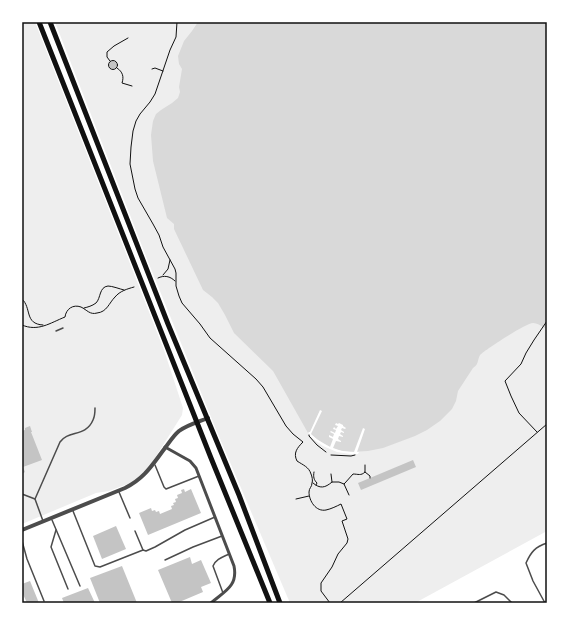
<svg xmlns="http://www.w3.org/2000/svg" width="569" height="625" font-family="Lato,sans-serif">
<rect width="100%" height="100%" fill="#fff"/>
<!-- green -->
<g fill="#eee">
<path d="M22,22H35L164,350L183,408L182,415L153,461L144,473L130,483L109,491L96,493L22,524Z"/>
<path d="M55,22H547V531L415,603H290L215,427L149,264Z"/>
</g>
<!-- water -->
<path fill="#d9d9d9" d="M198,22H547V329C542,327 538,323 533,323C526,323 485,350 480,355C477,361 479,364 473,368L458,391L456,401L452,409L440,421L427,430L415,436L383,448L368,451L350,452L337,450L324,444L308,433L277,378L273,371L234,333L225,315L218,303L212,297L203,290L174,229V224L167,218L153,161L151,135L153,121L156,114L161,110L172,103L178,98L180,92L179,87L182,69L179,64L178,56L184,41L192,31Z"/>
<!-- pier -->
<path fill="#fff" d="M320,410L322,411L311,434L318,440L330,447L333,439L329,437V435L333,437L334,434L330,432L331,431L335,433L336,430L333,429L334,427L336,429L338,426L335,425L336,423L338,424L339,423L343,425V426L346,428L345,429L342,428L341,430L344,432V433L341,432L340,434L343,436V437L339,436L338,439L341,441V442L336,441L333,448L342,451L354,452L363,428L365,429L357,452H359L358,454H350L337,452L323,446L313,439L308,433L309,432H310Z"/>
<!-- building -->
<g fill="#c4c4c4">
<circle cx="113" cy="65" r="4"/>
<path d="M30,426L32,432H31L42,460L23,467L25,472L22,474V431L25,430V428Z"/>
<path d="M413,460L416,467L361,490L358,483Z"/>
<path d="M184,489L185,492L191,489L201,513L148,535L139,513L151,508L152,511L155,510L156,512L159,511L160,514L172,509L171,506L174,505L173,503L176,502L175,499L178,498L177,495L182,493L181,490Z"/>
<path d="M116,526L126,549L102,559L93,536Z"/>
<path d="M190,557L192,564L201,560L211,583L201,587L203,592L177,603H172L158,570Z"/>
<path d="M122,566L137,603H100L90,578Z"/>
<path d="M30,581L39,603H27L22,592V584Z"/>
<path d="M88,588L95,603H64L62,598Z"/>
</g>
<g fill="none" stroke-linecap="round" stroke-linejoin="round">
<!-- path -->
<g stroke="#111" stroke-width="1">
<path d="M177,22L176,37L170,50L155,94L150,102L140,114L136,121L133,131L131,147L130,164L135,189L138,198L153,224L159,235L163,247L175,269L176,273V286L179,296L182,303L200,324L210,338L256,379L263,387L286,426L293,434L303,442C297,448 293,453 297,461C303,465 309,467 311,474C312,476 313,481 312,483C312,487 309,488 309,492C309,501 316,512 326,510C331,509 337,506 341,504L347,519L342,521L348,539L347,543L338,554L332,567L321,583V591L330,603"/>
<circle cx="113" cy="65" r="4.5"/>
<path d="M110,61L107,57V52L114,46L128,38"/>
<path d="M117,68C123,72 124,77 122,83L132,86"/>
<path d="M152,69L155,68L163,71"/>
<path d="M163,275L168,269L170,260"/>
<path d="M158,278C164,275 170,276 175,281"/>
<path d="M22,299C32,308 24,324 43,325"/>
<path d="M84,308C88,307 92,306 96,303C101,298 99,287 108,286C112,286 120,289 124,290"/>
<path d="M22,325C38,332 50,323 65,317C66,309 73,304 81,307C87,310 90,315 97,313C107,312 109,303 115,297C120,291 127,289 134,287"/>
<path d="M537,432L519,413L511,396L505,381L521,364L526,353L534,340L547,321"/>
<path d="M309,435V436L317,445L326,452"/>
<path d="M331,455L351,456L355,455"/>
<path d="M314,472C313,477 314,480 317,483L316,485"/>
<path d="M365,472L370,476V478"/>
<path d="M331,474L332,482"/>
<path d="M313,483C320,489 325,488 332,482H339L344,484"/>
<path d="M349,495L344,484L345,483L353,474C358,474 361,476 365,472V465"/>
<path d="M296,499L309,496"/>
<path d="M340,603L547,424"/>
</g>
<!-- service -->
<g stroke="#4c4c4c" stroke-width="1.5">
<path d="M56,331L63,328"/>
<path d="M155,465L164,487L166,489L199,476"/>
<path d="M119,492L130,518"/>
<path d="M22,494L35,499"/>
<path d="M73,511L95,566L100,567L143,550L146,551L155,547L185,530L215,517"/>
<path d="M52,520L80,586"/>
<path d="M43,521L35,499L60,442C68,430 86,437 93,420C95,416 95,412 95,408"/>
<path d="M56,530L51,547L68,589"/>
<path d="M135,531L143,550"/>
<path d="M22,541L27,559L44,601"/>
<path d="M165,560L193,547L222,536"/>
<path d="M223,593L213,566C216,559 223,557 229,554"/>
<path d="M474,603L496,592L504,595L512,603"/>
<path d="M545,603L533,581L526,563C531,552 535,547 547,543"/>
</g>
<!-- minor -->
<path stroke="#4c4c4c" stroke-width="3" d="M165,447L190,461L196,468L234,566C238,586 225,591 211,603"/>
<!-- tertiary -->
<path stroke="#4c4c4c" stroke-width="4" d="M22,530L125,488C145,478 152,465 165,448C169,443 173,436 179,431C187,425 198,422 208,418"/>
<!-- primary -->
<g stroke="#111" stroke-width="5">
<path d="M39,22L211,458L270,603"/>
<path d="M50,22L168,324L239,495L280,603"/>
</g>
</g>
<!-- border -->
<rect width="569" height="625" fill="none" stroke="#ffffff" stroke-width="46"/>
<rect x="23" y="23" width="523" height="579" fill="none" stroke="#111" stroke-width="1.5"/>
</svg>
